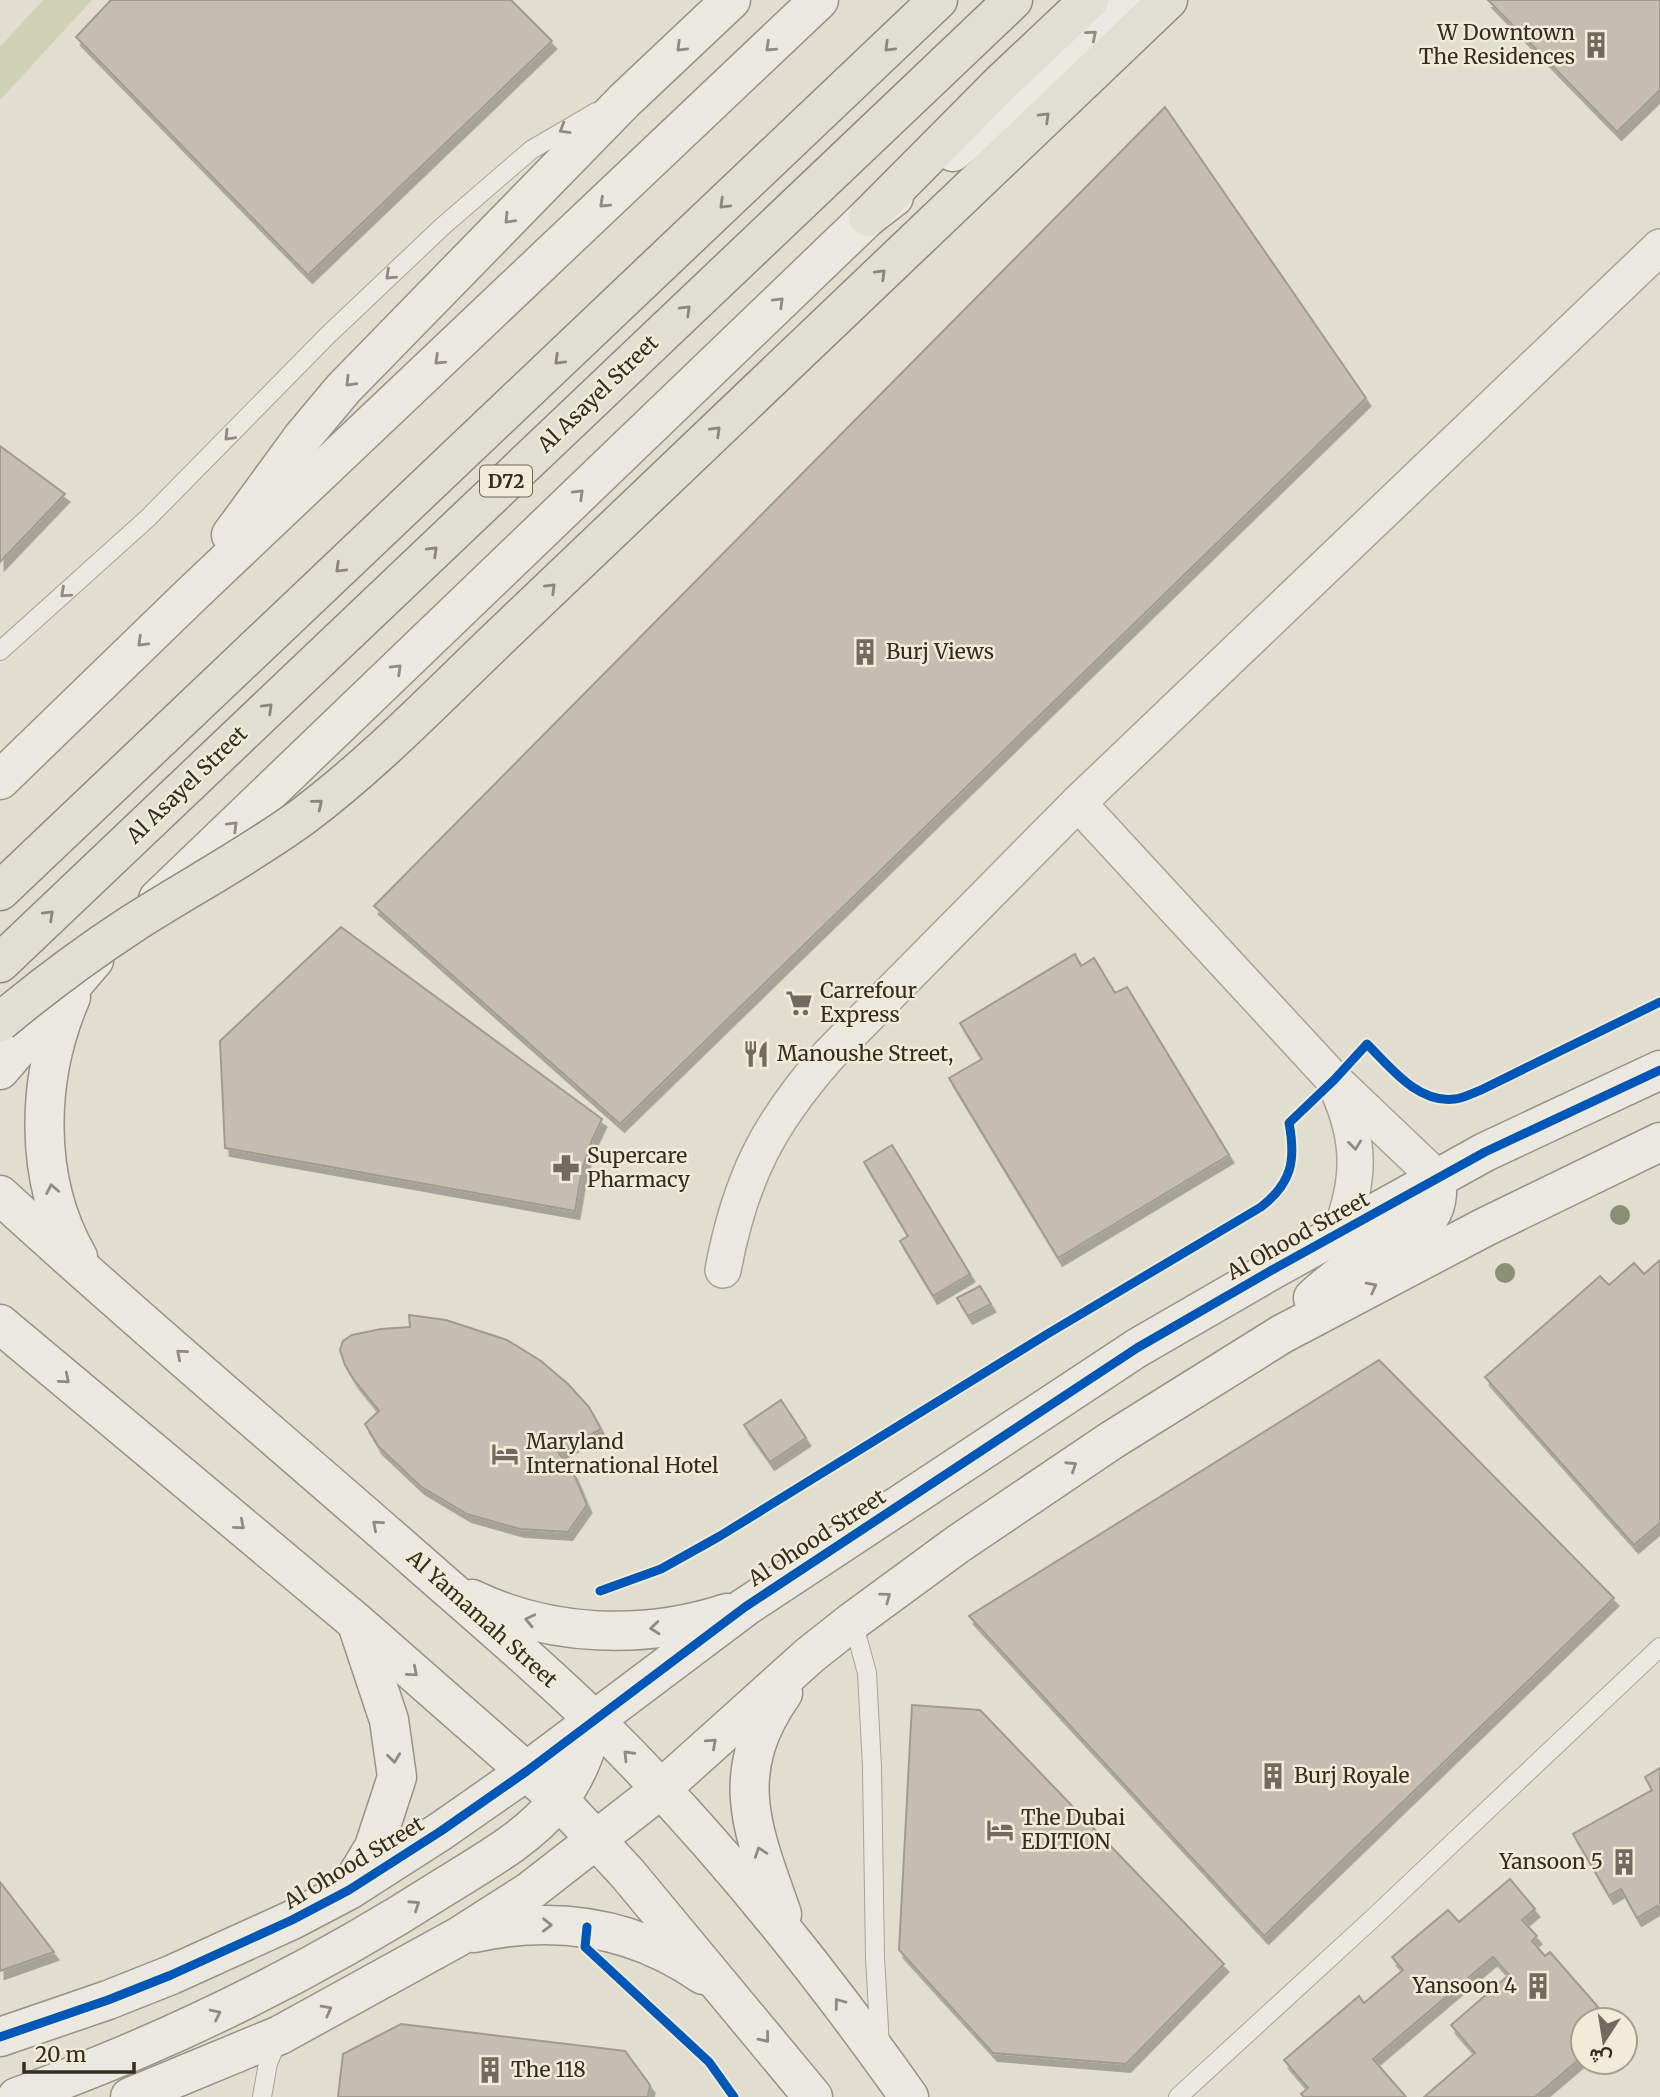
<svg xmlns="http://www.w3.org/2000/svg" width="1660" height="2097" font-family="Merriweather,Vazirmatn,serif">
<defs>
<filter id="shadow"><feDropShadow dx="4.5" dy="8" stdDeviation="0" flood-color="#0004"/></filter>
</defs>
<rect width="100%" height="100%" fill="#e1ded0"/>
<!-- green -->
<path fill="#ced1b4" d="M43,0H92L0,100V47Z"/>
<!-- building -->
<g fill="#c5bdb1" stroke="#a19a8f" stroke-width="2" filter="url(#shadow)">
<path d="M111,0H511L552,41L308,275L76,37Z"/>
<path d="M1488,0H1660V90L1617,132Z"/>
<path d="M1165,107L1366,398L620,1124L374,906Z"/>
<path d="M0,446L65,494L0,562Z"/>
<path d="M341,927L602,1119L592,1140L582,1170L575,1211L225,1148L220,1041Z"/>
<path d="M1075,954L1081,966L1094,958L1115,993L1127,987L1229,1155L1058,1258L949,1078L982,1059L960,1023Z"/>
<path d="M892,1145L970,1274L933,1296L900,1241L908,1236L864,1162Z"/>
<path d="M1660,1260V1523L1634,1545L1485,1377L1600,1276L1609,1285L1634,1263L1644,1274Z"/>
<path d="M980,1286L991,1304L968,1316L957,1298Z"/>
<path d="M409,1315L446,1320L507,1340L541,1361L568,1384L589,1407L601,1429L558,1452L573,1472L587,1505L568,1532L520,1529L467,1514L420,1486L378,1446L365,1424L379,1411L354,1380L345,1365L340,1350L343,1341L352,1335L381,1329L410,1327Z"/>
<path d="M1379,1360L1614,1598L1264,1936L969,1616Z"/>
<path d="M781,1400L806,1438L770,1462L744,1425Z"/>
<path d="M912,1705L980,1710L1224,1964L1126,2064L993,2053L899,1950Z"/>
<path d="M1660,1768V1912L1657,1906L1637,1918L1621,1889L1609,1896L1573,1834L1652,1790L1645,1777Z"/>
<path d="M1510,1879L1535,1909L1522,1920L1537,1936L1532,1941L1545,1956L1550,1952L1598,2007L1579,2023L1583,2028V2056L1535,2097H1424L1475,2053L1451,2025L1509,1975L1493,1957L1373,2059L1406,2097H1304L1301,2094L1308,2088L1284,2060L1359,1996L1364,2003L1403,1970L1392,1957L1448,1910L1459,1922Z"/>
<path d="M0,1882L54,1952L0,1971Z"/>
<path d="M401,2024L625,2051L650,2085L648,2097H338L343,2054Z"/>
</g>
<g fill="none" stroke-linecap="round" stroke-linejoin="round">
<defs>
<g id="lane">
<path d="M0,651L148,518L328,335L443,226L531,150L596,112"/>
<path d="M853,1621L867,1673L872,1767L875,1957L880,2046"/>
<path d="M262,2097L268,2063L278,2040"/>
<path d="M1178,2097L1371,1920L1660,1647"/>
</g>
<g id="street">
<path d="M1078,803L1334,1080L1437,1178"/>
<path d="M1338,1090C1361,1142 1360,1180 1340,1233"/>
<path d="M723,1270C740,1179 768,1124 829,1055L1078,803L1660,247"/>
</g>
<g id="secondary">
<path d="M953,152L1134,0"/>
<path d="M231,535L302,438L343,389L625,100L731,0"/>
<path d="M0,780L191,595L819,0"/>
<path d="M158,899L868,217L894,197"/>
<path d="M71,997C36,1078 33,1179 78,1257"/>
<path d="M0,1070L94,960"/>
<path d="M0,1195C136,1320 278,1439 417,1561C477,1614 538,1665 595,1721C711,1835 815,1964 909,2097"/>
<path d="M1313,1298C1326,1286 1341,1274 1356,1264C1378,1250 1410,1240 1427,1220C1437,1208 1438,1194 1437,1178"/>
<path d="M0,1324L356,1622L559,1800L627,1873L813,2097"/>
<path d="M472,1599C551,1637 644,1640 727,1613"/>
<path d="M350,1887L374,1847L397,1777L389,1720L357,1624"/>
<path d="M782,1914C753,1831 726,1774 783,1693"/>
<path d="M474,1933C556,1915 634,1927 703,1975"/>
<path d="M0,2037L108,2000L171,1975L292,1920L349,1890L441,1831L527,1771L745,1607L1137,1348L1272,1270L1485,1152L1660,1070"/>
<path d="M17,2097C167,2043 310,1973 444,1887C484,1862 527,1839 557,1802C577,1778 586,1750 595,1721"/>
<path d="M130,2097L280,2035L458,1937L530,1891L661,1789L810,1655L853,1621L958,1544L1112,1440L1282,1334L1485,1227L1660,1142"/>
</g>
<g id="primary">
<path d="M868,217L1002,82L1089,0"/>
<path d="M502,635L1168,0"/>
<path d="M0,891L938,0"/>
<path d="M0,963L1013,0"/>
</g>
</defs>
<!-- lane casing -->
<use href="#lane" stroke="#a7a398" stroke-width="20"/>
<!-- street casing -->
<use href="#street" stroke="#a7a398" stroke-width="38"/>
<!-- secondary casing -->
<use href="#secondary" stroke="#979288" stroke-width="41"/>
<!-- primary casing -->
<use href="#primary" stroke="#8d897f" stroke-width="41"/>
<!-- lane -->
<use href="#lane" stroke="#eae8e0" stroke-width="18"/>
<!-- street -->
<use href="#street" stroke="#eae8e0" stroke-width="35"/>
<!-- secondary -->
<use href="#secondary" stroke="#eae8e0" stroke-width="38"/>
<!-- primary -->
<use href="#primary" stroke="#e1ded3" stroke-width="38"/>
<defs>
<path id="primary-bridge" d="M0,1022C42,987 86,954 132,924C188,888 247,857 302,817C374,763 437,697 502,635"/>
</defs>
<!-- primary-bridge casing -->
<use href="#primary-bridge" stroke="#8d897f" stroke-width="41" stroke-linecap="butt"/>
<!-- primary-bridge -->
<use href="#primary-bridge" stroke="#e1ded3" stroke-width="38"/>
<defs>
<g id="cycleway">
<path d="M600,1591L661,1569L720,1536L1049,1333L1261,1207C1292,1183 1296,1160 1289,1123L1334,1080L1367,1044C1390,1067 1418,1104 1455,1099C1464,1098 1473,1093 1481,1090L1660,1002"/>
<path d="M587,1927L585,1947L709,2062L734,2097"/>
<path d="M0,2037L108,2000L171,1975L292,1920L349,1890L441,1831L527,1771L745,1607L1137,1348L1272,1270L1485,1152L1660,1070"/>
</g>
</defs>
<!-- cycleway casing -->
<use href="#cycleway" stroke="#f1ecd7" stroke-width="13"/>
<!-- cycleway -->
<use href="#cycleway" stroke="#0057b8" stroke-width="9"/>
</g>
<!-- trees -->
<g fill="#8a8f75">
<circle cx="1620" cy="1215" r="10"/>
<circle cx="1505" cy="1273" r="10"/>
</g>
<!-- one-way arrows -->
<defs><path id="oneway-chevron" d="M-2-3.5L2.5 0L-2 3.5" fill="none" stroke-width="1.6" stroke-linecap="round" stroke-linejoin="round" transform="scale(1.75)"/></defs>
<g stroke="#908a80">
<use href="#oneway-chevron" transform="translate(1092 35) rotate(-40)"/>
<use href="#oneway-chevron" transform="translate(681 47) rotate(136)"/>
<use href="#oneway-chevron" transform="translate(770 47) rotate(137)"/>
<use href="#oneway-chevron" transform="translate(564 129) rotate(150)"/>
<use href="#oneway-chevron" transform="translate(604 203) rotate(137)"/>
<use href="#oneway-chevron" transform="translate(509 219) rotate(134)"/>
<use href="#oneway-chevron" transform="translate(390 275) rotate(137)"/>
<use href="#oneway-chevron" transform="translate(779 302) rotate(-44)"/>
<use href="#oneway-chevron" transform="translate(439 360) rotate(137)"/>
<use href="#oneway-chevron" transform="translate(350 382) rotate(134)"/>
<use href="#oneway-chevron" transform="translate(229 436) rotate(134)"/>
<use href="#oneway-chevron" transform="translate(579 494) rotate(-44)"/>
<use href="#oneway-chevron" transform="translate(65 593) rotate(138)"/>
<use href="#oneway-chevron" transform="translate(142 642) rotate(136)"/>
<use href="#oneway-chevron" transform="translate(397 669) rotate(-44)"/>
<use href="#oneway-chevron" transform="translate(233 826) rotate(-44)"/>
<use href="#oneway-chevron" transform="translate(1355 1145) rotate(84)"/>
<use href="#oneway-chevron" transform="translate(52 1189) rotate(-101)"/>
<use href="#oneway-chevron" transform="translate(1372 1287) rotate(-28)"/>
<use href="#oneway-chevron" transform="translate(181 1354) rotate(-139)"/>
<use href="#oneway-chevron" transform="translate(65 1379) rotate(40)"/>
<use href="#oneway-chevron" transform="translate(1072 1466) rotate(-33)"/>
<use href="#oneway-chevron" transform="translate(240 1525) rotate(40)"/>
<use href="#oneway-chevron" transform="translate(377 1525) rotate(-139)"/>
<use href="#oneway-chevron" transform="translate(886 1597) rotate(-37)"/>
<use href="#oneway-chevron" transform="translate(530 1620) rotate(-167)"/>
<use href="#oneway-chevron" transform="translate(655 1628) rotate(174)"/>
<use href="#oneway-chevron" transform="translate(413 1672) rotate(41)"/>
<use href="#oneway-chevron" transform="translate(712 1743) rotate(-42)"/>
<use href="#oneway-chevron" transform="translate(628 1755) rotate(-134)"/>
<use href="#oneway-chevron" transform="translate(394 1758) rotate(83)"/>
<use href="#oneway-chevron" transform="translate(760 1852) rotate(-109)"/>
<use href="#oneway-chevron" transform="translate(415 1905) rotate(-33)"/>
<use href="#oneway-chevron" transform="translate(547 1925) rotate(1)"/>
<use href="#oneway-chevron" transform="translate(839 2003) rotate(-127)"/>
<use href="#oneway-chevron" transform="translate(327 2010) rotate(-28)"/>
<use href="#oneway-chevron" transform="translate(216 2014) rotate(-26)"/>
<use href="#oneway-chevron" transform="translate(765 2038) rotate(51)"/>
</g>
<g stroke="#8b857a">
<use href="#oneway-chevron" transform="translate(889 47) rotate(136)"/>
<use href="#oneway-chevron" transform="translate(1045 117) rotate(-44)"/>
<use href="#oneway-chevron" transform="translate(724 204) rotate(136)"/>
<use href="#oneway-chevron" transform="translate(881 274) rotate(-44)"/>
<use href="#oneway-chevron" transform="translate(686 310) rotate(-44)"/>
<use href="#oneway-chevron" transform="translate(559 360) rotate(136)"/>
<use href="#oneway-chevron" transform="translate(716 431) rotate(-44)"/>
<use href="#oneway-chevron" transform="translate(433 551) rotate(-44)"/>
<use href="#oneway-chevron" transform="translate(340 568) rotate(136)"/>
<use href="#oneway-chevron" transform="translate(551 588) rotate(-44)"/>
<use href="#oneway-chevron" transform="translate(268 708) rotate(-44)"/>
<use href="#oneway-chevron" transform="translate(318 804) rotate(-39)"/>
<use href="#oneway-chevron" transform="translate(49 915) rotate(-44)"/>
</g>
<!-- icons -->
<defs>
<symbol id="building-bare" viewBox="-9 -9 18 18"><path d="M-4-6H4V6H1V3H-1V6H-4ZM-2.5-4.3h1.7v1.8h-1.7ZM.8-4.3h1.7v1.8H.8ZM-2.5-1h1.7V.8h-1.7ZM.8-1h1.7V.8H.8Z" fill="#716a5e" stroke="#f1ecd7" stroke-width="2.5" paint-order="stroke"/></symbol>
<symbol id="supermarket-bare" viewBox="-9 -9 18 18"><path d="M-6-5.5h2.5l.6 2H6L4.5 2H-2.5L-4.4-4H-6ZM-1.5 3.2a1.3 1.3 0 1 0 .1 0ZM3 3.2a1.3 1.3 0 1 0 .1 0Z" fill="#716a5e" stroke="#f1ecd7" stroke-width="2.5" paint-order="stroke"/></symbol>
<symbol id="restaurant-bare" viewBox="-9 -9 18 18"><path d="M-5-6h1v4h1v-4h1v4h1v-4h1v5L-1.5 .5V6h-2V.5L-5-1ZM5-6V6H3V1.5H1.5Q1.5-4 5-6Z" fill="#716a5e" stroke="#f1ecd7" stroke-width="2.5" paint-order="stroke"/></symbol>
<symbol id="pharmacy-bare" viewBox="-9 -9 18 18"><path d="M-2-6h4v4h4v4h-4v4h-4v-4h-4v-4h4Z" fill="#716a5e" stroke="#f1ecd7" stroke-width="2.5" paint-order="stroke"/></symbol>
<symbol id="hotel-bare" viewBox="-9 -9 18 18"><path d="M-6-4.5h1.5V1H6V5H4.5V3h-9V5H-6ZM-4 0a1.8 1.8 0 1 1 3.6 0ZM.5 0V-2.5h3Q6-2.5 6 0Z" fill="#716a5e" stroke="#f1ecd7" stroke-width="2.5" paint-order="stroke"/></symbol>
</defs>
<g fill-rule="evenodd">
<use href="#building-bare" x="1577" y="26" width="38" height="38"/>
<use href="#building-bare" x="846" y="633" width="38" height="38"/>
<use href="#supermarket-bare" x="780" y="984" width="38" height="38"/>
<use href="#restaurant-bare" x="737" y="1035" width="38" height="38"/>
<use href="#pharmacy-bare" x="547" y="1149" width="38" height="38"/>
<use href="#hotel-bare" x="486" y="1435" width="38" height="38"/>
<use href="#building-bare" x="1254" y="1757" width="38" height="38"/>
<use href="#hotel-bare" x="981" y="1811" width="38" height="38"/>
<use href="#building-bare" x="1605" y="1843" width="38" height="38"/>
<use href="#building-bare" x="1519" y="1967" width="38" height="38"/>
<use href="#building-bare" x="471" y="2051" width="38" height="38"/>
</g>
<g text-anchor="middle" stroke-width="5" stroke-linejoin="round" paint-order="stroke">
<!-- shield labels -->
<rect fill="#f1ecd7" stroke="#6d6658" stroke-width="2" x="480" y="465.5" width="52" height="31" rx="5"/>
<g font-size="19" font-weight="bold" fill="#352c21">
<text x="506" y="488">D72</text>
</g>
<!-- poi labels -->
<g font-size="21" fill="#352c21" stroke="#f1ecd7" text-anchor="start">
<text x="1575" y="40" text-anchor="end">W Downtown<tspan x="1575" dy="24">The Residences</tspan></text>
<text x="886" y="659">Burj Views</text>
<text x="820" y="998">Carrefour<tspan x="820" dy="24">Express</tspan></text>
<text x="777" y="1061">Manoushe Street,</text>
<text x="587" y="1163">Supercare<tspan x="587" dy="24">Pharmacy</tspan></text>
<text x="526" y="1449">Maryland<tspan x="526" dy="24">International Hotel</tspan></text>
<text x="1294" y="1783">Burj Royale</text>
<text x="1021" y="1825">The Dubai<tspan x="1021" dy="24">EDITION</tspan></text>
<text x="1603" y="1869" text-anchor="end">Yansoon 5</text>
<text x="1517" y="1993" text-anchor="end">Yansoon 4</text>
<text x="511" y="2077">The 118</text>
</g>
<!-- street labels -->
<g font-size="21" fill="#352c21" stroke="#f1ecd7">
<text transform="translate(598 394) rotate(-44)" y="7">Al Asayel Street</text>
<text transform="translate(187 785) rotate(-44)" y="7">Al Asayel Street</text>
<text transform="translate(1298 1236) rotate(-29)" y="7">Al Ohood Street</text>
<text transform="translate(817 1538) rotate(-33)" y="7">Al Ohood Street</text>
<text transform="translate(482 1619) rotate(42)" y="7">Al Yamamah Street</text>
<text transform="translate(354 1863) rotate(-31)" y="7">Al Ohood Street</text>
</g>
</g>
<!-- north arrow -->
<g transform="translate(1604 2041) rotate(192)"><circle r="33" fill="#f1ecd7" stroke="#a69f8e" stroke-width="2"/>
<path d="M0-5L12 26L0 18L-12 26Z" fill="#716a5e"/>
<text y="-10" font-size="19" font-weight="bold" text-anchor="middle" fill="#352c21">ش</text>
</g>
<!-- scale -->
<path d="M24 2062v10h110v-10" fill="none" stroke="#352c21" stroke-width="3.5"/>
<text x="35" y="2062" font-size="21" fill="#352c21" stroke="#f1ecd7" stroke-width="5" paint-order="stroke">20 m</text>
</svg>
